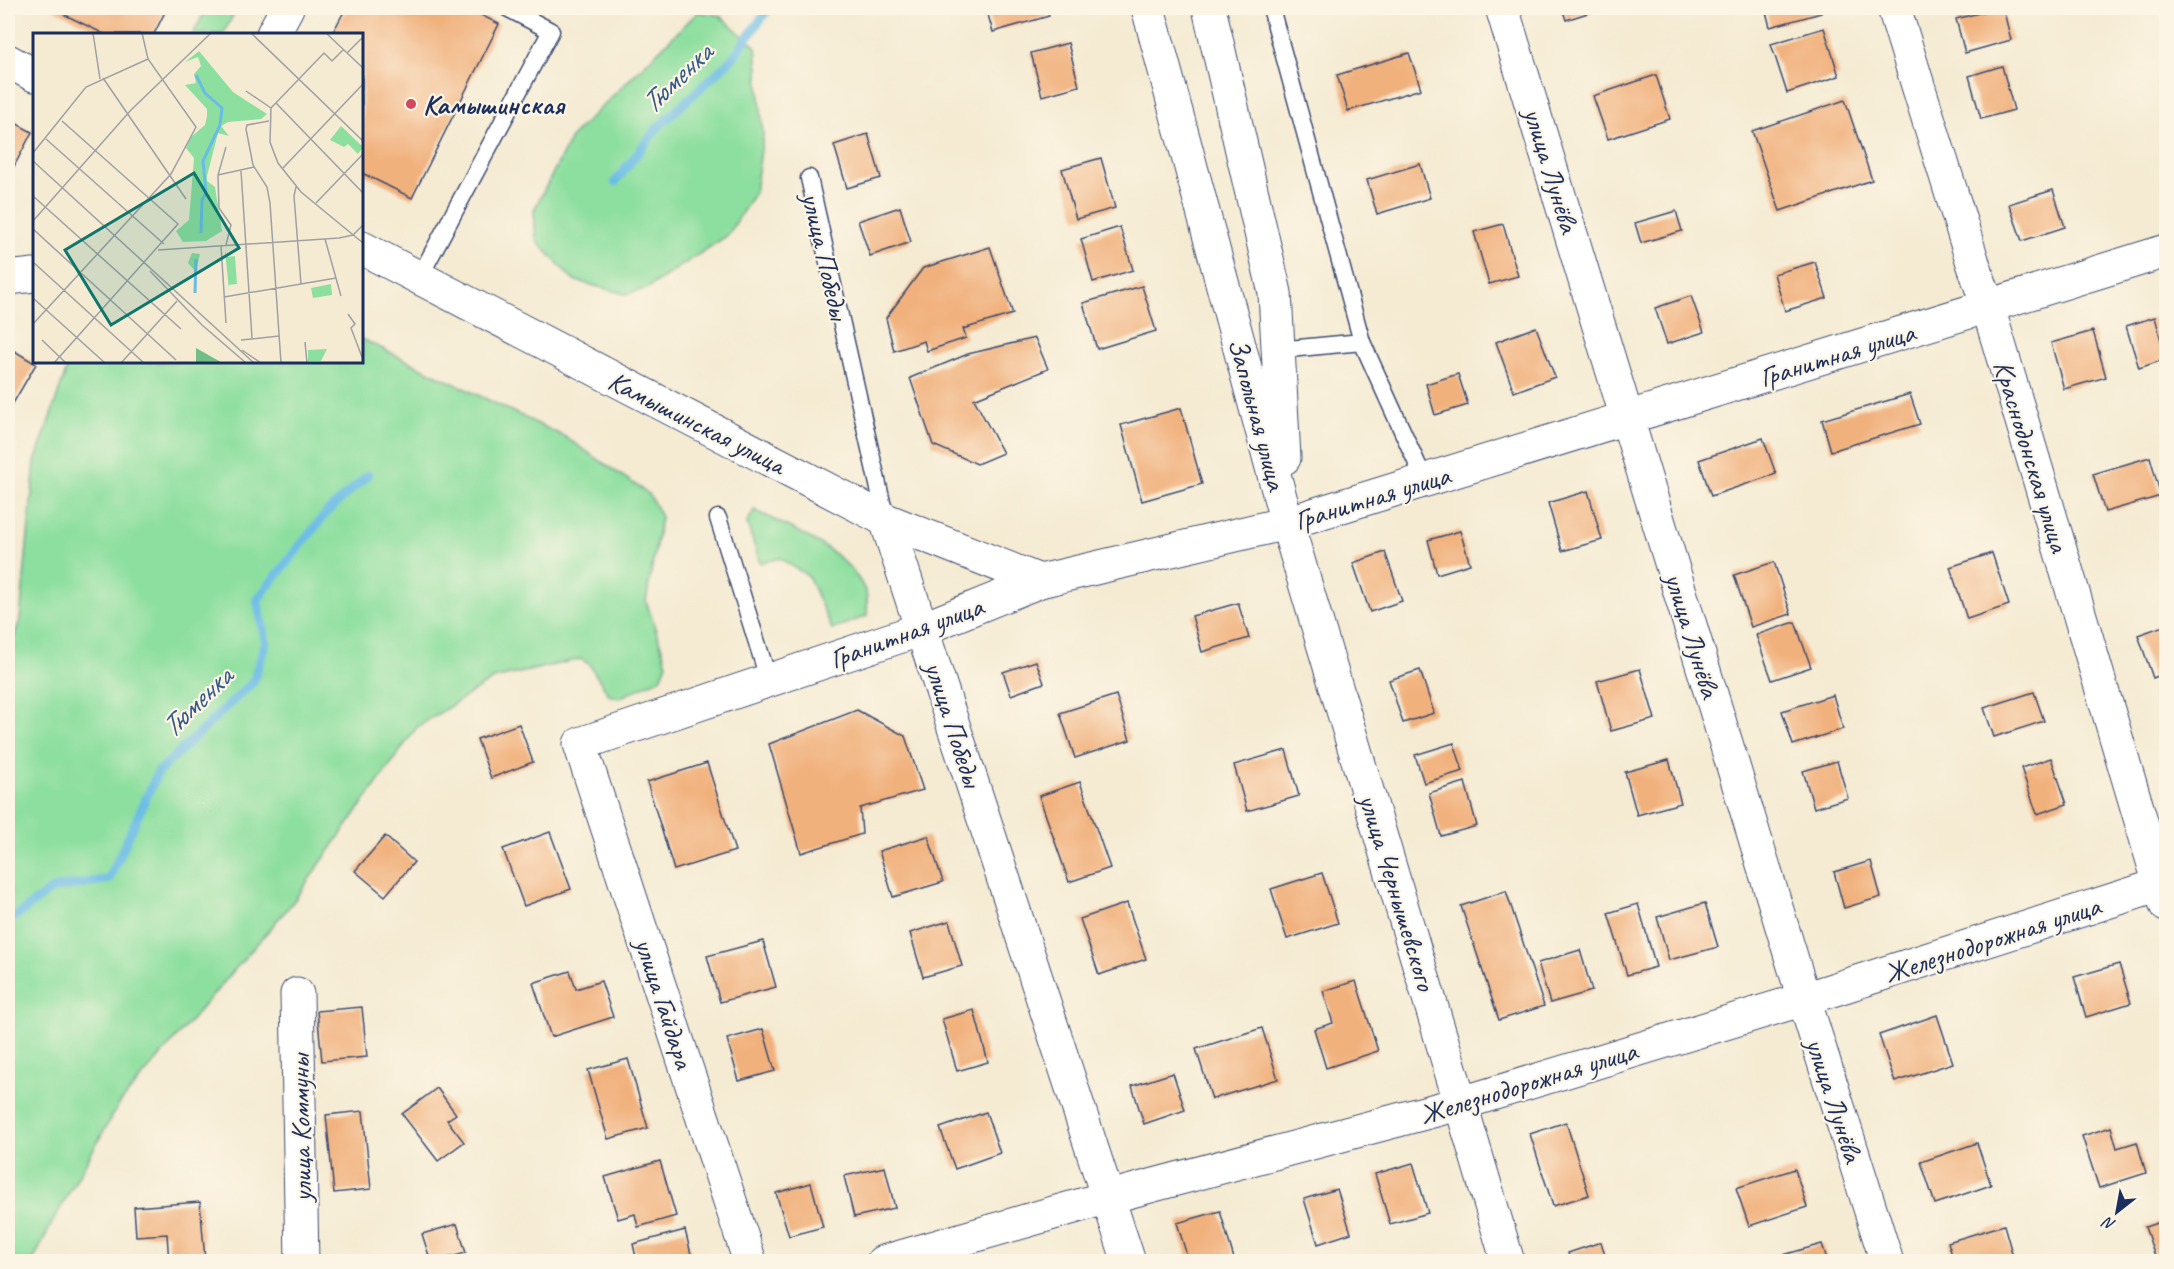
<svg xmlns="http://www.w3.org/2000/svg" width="2174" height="1269" font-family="Caveat,sans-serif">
<rect width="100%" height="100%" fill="#fcf5e5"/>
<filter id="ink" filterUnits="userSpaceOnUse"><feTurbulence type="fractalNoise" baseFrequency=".0167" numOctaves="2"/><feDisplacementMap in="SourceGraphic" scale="12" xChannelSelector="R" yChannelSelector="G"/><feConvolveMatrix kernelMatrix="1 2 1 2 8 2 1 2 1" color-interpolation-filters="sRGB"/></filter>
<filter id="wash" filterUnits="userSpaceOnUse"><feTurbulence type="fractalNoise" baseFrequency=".008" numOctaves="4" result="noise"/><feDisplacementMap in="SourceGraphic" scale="24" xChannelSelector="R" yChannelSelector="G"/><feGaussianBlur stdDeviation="1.35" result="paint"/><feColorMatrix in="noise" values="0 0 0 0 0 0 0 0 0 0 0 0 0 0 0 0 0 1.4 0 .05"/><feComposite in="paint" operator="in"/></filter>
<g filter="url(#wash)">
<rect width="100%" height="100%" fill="#f5ebd3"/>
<!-- green -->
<g fill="#8ddf9f" stroke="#54877e" stroke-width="1.5">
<path d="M207,8H237L223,34H193Z"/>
<path d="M698,12L719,15L756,47L763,136L755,192L728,235L646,289L625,294L573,280L536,240L534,210L572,136Z"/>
<path d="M362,339L565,437L649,494L661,517L646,601L667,664L661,678L619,698L609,695L589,664L580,659L493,679L417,727L293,902L119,1104L52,1223L33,1261H8V653L20,620L35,462L69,362H362Z"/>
<path d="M754,510C793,530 848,549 866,593C868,599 867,609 867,616L832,629L808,576L780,558L760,563L747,523Z"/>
</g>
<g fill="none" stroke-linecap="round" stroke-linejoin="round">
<!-- stream -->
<g stroke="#6abce6" stroke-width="9">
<path d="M615,182L658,127L731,60L769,8"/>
<path d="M8,922L52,889L109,879L158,772L253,682L266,642L257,600L328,511L368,475"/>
</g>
</g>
<g id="blocks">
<!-- building -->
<g fill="#f1b17d">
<path d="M51,8H167L154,34H104Z"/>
<path d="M346,8H467L499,24L412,198L362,173V34H332Z"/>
<path d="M986,8H1046L1049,16L993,32Z"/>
<path d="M1562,8H1603L1566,20Z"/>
<path d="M1765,8H1819L1821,13L1770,27Z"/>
<path d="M1998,8H2003L2011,40L1965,53L1956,19Z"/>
<path d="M1824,28L1839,76L1787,93L1771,44Z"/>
<path d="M1068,43L1079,86L1042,96L1031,53Z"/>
<path d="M1409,53L1421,89L1348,111L1337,75Z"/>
<path d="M2002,66L2014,110L1981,119L1969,76Z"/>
<path d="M1656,75L1670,119L1608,139L1593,96Z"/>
<path d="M1845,100L1872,180L1780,211L1752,131Z"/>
<path d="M8,119L32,132L8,178Z"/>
<path d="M868,134L881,178L847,188L834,145Z"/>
<path d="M1101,158L1115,208L1076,219L1062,169Z"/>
<path d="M1420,164L1430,198L1377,214L1367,180Z"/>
<path d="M2053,190L2065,227L2022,241L2009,204Z"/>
<path d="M900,207L911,242L870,256L858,221Z"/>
<path d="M1676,211L1682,231L1641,243L1635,223Z"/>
<path d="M1503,224L1518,276L1489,284L1474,232Z"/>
<path d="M1120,227L1133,270L1093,282L1081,239Z"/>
<path d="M990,247L1013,314L963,329L966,338L927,351L924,341L894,351L886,318L923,268Z"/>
<path d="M1815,262L1827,298L1785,311L1774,274Z"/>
<path d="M1142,286L1156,331L1097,349L1083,303Z"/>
<path d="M1691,296L1704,332L1667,344L1655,308Z"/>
<path d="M2155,317L2166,359L2139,368L2126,326Z"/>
<path d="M1536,327L1555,377L1514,392L1496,342Z"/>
<path d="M2093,331L2106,377L2064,389L2051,343Z"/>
<path d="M1035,338L1048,369L974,399L1003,453L977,464L933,445L910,378L968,354Z"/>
<path d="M8,347L36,364L8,412Z"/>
<path d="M1458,374L1468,405L1435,415L1426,384Z"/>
<path d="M1910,394L1920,424L1831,451L1822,420Z"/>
<path d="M1181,408L1202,484L1142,501L1121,425Z"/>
<path d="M1763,438L1776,474L1711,496L1699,460Z"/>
<path d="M2150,457L2161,496L2105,512L2093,474Z"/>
<path d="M1588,491L1602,540L1562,551L1548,503Z"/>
<path d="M1460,531L1470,564L1437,574L1428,540Z"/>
<path d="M1385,552L1402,601L1370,612L1353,563Z"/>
<path d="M1992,553L2009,605L1967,619L1950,567Z"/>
<path d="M1774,562L1791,614L1751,627L1734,575Z"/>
<path d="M1238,603L1249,638L1202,652L1192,616Z"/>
<path d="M1795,622L1811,667L1772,680L1756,635Z"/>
<path d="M2166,625V673L2153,678L2138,635Z"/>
<path d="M1036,661L1044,683L1011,695L1003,672Z"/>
<path d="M1640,669L1655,719L1611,731L1597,681Z"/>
<path d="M1420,670L1434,713L1403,723L1389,680Z"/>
<path d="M2034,692L2044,721L1994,737L1984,708Z"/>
<path d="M1116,695L1130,740L1075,758L1060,713Z"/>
<path d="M1833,695L1843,729L1793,745L1782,711Z"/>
<path d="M857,710L905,736L923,790L860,808L862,834L801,853L769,744Z"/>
<path d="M519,724L533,762L491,778L477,739Z"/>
<path d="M1454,743L1463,771L1424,783L1415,755Z"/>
<path d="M1286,750L1299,796L1247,811L1234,765Z"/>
<path d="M2051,758L2067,804L2037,814L2021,768Z"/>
<path d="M1669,760L1681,803L1637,815L1625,772Z"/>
<path d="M1837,761L1848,798L1814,808L1803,771Z"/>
<path d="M707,763L735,851L674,870L647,782Z"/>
<path d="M1080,782L1110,868L1069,882L1039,796Z"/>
<path d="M1465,782L1477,826L1441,836L1429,793Z"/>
<path d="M550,832L571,889L524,906L503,849Z"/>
<path d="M385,836L414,862L385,896L355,871Z"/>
<path d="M928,836L943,882L893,897L879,851Z"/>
<path d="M1871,861L1881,897L1844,908L1834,872Z"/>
<path d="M1322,873L1338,923L1287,939L1271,889Z"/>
<path d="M1506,891L1544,1006L1499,1020L1461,906Z"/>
<path d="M1127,903L1146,959L1099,975L1080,919Z"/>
<path d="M1705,903L1718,947L1669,960L1657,917Z"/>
<path d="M1638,904L1656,967L1627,975L1608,913Z"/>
<path d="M949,921L962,966L923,977L910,933Z"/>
<path d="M763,941L776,987L720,1002L707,956Z"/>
<path d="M1580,950L1592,991L1550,1003L1538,963Z"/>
<path d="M2119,964L2131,1003L2086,1017L2074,977Z"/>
<path d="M570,971L576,989L601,981L613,1017L551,1037L533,983Z"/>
<path d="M1356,981L1378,1051L1326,1068L1314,1029L1333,1023L1323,991Z"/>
<path d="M362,1007L367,1057L322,1061L317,1011Z"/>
<path d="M974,1010L988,1062L957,1071L942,1019Z"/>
<path d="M1937,1015L1953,1063L1895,1082L1879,1035Z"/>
<path d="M1262,1028L1278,1079L1212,1099L1196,1049Z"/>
<path d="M763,1029L775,1071L739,1081L727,1039Z"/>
<path d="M628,1059L648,1128L608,1139L588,1070Z"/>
<path d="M1173,1073L1185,1110L1144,1124L1132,1086Z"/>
<path d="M437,1088L456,1114L447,1120L464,1142L438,1161L402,1114Z"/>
<path d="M363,1111L371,1189L334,1193L326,1115Z"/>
<path d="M986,1112L1000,1153L955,1169L940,1128Z"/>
<path d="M1566,1122L1589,1195L1553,1206L1530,1134Z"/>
<path d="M2111,1127L2117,1148L2137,1142L2146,1173L2099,1188L2082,1136Z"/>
<path d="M1977,1143L1991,1185L1935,1204L1921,1162Z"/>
<path d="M660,1161L676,1216L638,1227L635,1214L618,1219L605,1177Z"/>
<path d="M1413,1163L1428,1213L1390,1224L1375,1174Z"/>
<path d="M885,1167L895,1208L854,1217L844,1176Z"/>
<path d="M1795,1169L1807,1207L1749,1226L1736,1188Z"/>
<path d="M811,1183L823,1227L789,1236L776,1193Z"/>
<path d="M1337,1189L1351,1233L1318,1244L1304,1199Z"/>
<path d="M200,1202L205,1260L169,1262L167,1234L136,1236L134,1207Z"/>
<path d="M1220,1211L1235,1262H1189L1177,1223Z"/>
<path d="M2166,1220V1262H2157L2145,1227Z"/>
<path d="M457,1224L466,1253L431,1262L422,1234Z"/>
<path d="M2004,1225L2014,1260L1954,1262L1948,1242Z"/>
<path d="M685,1230L693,1262H637L633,1244Z"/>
<path d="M1601,1242L1607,1262H1571L1568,1253Z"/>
<path d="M1822,1244L1828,1262H1785L1783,1255Z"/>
</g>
</g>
</g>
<g filter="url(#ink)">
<use href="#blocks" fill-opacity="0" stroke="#3c4b70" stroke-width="1.5"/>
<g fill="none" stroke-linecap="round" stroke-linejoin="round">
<defs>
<g id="service">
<path d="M1271,8L1362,342L1278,350"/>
<path d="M809,178L886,520"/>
<path d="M419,278L551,31L507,8"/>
<path d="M1362,342L1425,481"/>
<path d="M718,518L769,681"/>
</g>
<g id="minor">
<path d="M1502,8L1804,999L1887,1262"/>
<path d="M1894,8L1973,263L1988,307L2166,905"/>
<path d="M273,34L287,8"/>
<path d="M8,278L34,275"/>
<path d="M886,520L1129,1262"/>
<path d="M1287,523L2166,251"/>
<path d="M297,994L302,1262"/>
<path d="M750,1262L580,744L922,629L1040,581"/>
<path d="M883,1262L1109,1197L1462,1103L1804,999L2166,883"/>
</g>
<g id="tertiary">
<path d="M1148,8L1287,523L1508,1262"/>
<path d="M1209,8L1275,293L1284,458"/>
<path d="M8,61L34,75"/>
<path d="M362,248L886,520L1040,581L1287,523"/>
</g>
</defs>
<!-- service casing -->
<use href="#service" stroke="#3c4b70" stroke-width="19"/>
<!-- minor casing -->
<use href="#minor" stroke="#3c4b70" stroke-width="35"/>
<!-- tertiary casing -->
<use href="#tertiary" stroke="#3c4b70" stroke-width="35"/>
<!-- service -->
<use href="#service" stroke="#fff" stroke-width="16"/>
<!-- minor -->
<use href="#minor" stroke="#fff" stroke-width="33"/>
<!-- tertiary -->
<use href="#tertiary" stroke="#fff" stroke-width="33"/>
</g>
</g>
<!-- markers -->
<circle fill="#d1495b" stroke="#fcf5e5" stroke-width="2" cx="411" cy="104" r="6"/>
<g text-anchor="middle" stroke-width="4.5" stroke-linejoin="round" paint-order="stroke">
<!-- poi labels -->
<g font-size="28" font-weight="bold" fill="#1b2f5e" stroke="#fcf5e5" text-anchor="start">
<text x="423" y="114">Камышинская</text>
</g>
<!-- street labels -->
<g font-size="28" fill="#1b2f5e" stroke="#fcf5e5">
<text transform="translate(1552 170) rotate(73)" y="10">улица Лунёва</text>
<text transform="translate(826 256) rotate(77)" y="10">улица Победы</text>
<text transform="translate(1837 354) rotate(-17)" y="10">Гранитная улица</text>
<text transform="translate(1258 414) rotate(75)" y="10">Запольная улица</text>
<text transform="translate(697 422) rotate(27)" y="10">Камышинская улица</text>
<text transform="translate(2032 456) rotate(73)" y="10">Краснодонская улица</text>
<text transform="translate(1372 497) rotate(-17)" y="10">Гранитная улица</text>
<text transform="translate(906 632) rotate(-20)" y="10">Гранитная улица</text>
<text transform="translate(1693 635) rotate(73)" y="10">улица Лунёва</text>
<text transform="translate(954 724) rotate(72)" y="10">улица Победы</text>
<text transform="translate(1398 892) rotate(73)" y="10">улица Чернышевского</text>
<text transform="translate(1992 939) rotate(-18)" y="10">Железнодорожная улица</text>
<text transform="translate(665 1003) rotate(72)" y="10">улица Гайдара</text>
<text transform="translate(1528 1082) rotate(-17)" y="10">Железнодорожная улица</text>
<text transform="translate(1835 1100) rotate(72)" y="10">улица Лунёва</text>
<text transform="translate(300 1128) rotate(-91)" y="10">улица Коммуны</text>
</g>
<!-- water labels -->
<g font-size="30" font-style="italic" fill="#335987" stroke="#fcf5e5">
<text transform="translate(676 78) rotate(-44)" y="10">Тюменка</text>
<text transform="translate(196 702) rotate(-44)" y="10">Тюменка</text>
</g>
</g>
<!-- overview -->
<g transform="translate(33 33)">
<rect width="330" height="330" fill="#f5ebd3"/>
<path d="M166,18L200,59L234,81L228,86L195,89L188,93L196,103L185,100L174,143V148L182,154L189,198L173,208L150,209L143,198L156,187L161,125L153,115L158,104L172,92L174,83V76L152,52L163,50L161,41L168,33L165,24L152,29ZM308,93L330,114L325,121L315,111L311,114L297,107ZM192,217L194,224L202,223L204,251L195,252L196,258ZM159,220L167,221L163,239L155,230ZM298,251L299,262L280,265L278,255ZM294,316L288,328H275V317Z" fill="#8ddf9f"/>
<path d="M163,315L186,328L189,330H163Z" fill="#72be86"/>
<path fill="none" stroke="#6abce6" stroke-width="3" d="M163,42L172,60L189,75L187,92L170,128L173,160L169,167L168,200M162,260L163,226"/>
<path fill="none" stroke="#9ea0a4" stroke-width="1.5" d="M60,0L67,46M218,0L330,108M293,0L330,35M314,20L330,4M70,45L153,166M213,58L238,75M243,70L330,160M238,75L237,109L245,130L268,159L330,210M238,75L291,20L299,28L310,17M236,88L214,92L213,96L220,132L234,154L237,170L248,330M13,106L131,211M193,114L185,142L186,175L198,192L193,212M0,120L53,54L115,26M0,128L221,330M250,135L330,51M208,138L219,305M185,142L221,134M263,154L261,163L268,251M0,163L148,296M283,170L330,121M0,188L98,77L178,0M0,196L143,327M292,206L308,263M188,213L193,290M125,217L306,205L320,202L330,192M0,229L111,330M117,238L169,292L213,330M191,264L303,245M0,265L72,330M315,281L322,291L318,295L329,324M0,291L138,141L163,94L115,26L109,0M9,307L33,330M208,307L246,303M272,309L274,330M209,317L228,330M21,330L145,191L29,88M88,330L144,268"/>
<path fill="#0f766e" fill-opacity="0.15" stroke="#0f766e" stroke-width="3" d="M161,140L206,215L78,292L32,217Z"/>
<rect width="330" height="330" fill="none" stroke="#1b2f5e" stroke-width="3"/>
</g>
<!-- margin -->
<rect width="2174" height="1269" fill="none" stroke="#fcf5e5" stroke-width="30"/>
<!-- north arrow -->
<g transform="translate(2117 1212) rotate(211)" stroke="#fcf5e5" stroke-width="4.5" paint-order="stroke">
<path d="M0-4.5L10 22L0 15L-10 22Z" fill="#1b2f5e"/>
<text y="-9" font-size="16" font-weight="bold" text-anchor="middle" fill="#1b2f5e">N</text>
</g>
</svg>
